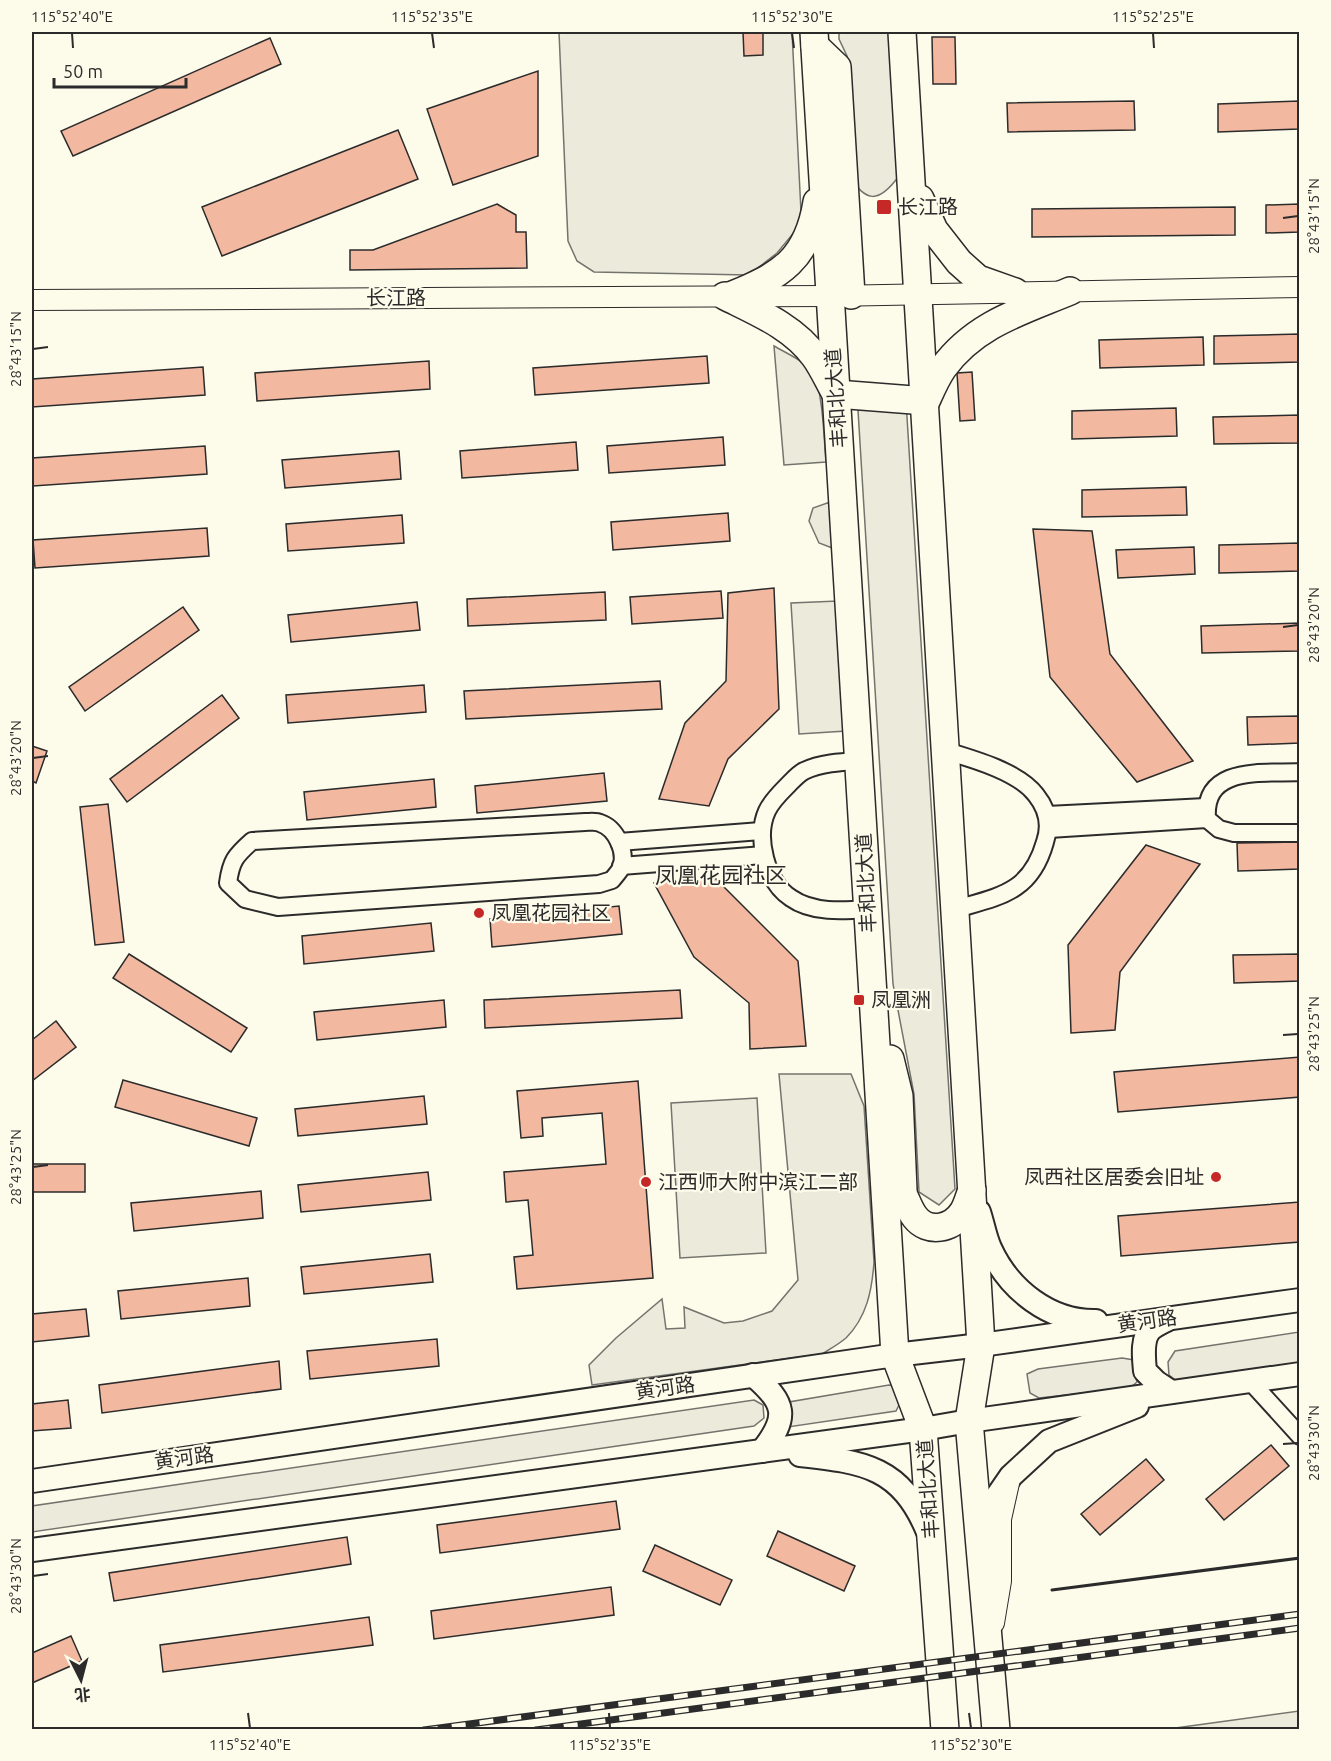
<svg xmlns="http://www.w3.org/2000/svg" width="1331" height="1761" font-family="Ubuntu,'Noto Sans SC',sans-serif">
<rect width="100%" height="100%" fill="#fdfbea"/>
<!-- green -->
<g fill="#ecebdb" stroke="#74746e" stroke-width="1.5">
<path d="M559,32H792L801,212L796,230L777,253L749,275L594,272L577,261L568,241Z"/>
<path d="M839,32H891L899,176C879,203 866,204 848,174L847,56L839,39Z"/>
<path d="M774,346C786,353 805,361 813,373C823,391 824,440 826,462L784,465Z"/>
<path d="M864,401H906L955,1189L939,1205L919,1192L914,1094L893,984L858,410Z"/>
<path d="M830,502L835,549L819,543L809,521L813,508Z"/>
<path d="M838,601L846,731L799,734L791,603Z"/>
<path d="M779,1074H851L864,1106L874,1262C872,1290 867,1317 846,1338C839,1344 830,1349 822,1354L592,1385L589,1365L616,1338L662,1299L666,1329L685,1328L684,1307L724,1323L743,1321L772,1311L798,1280Z"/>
<path d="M757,1098L766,1253L680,1258L671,1103Z"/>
<path d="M1299,1332V1364L1178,1382L1169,1375L1168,1362L1175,1351Z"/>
<path d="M1122,1358L1134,1360L1137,1382L1130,1388L1039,1398L1030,1393L1027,1374L1038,1369Z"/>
<path d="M889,1385L897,1386L900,1403L896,1411L788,1427L789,1402Z"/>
<path d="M754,1400L763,1405L764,1418L754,1426L32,1532V1506Z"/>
<path d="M1299,1711V1729H1168Z"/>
</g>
<!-- building -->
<g fill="#f2b8a0" stroke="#2b2b2b" stroke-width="1.5">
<path d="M743,32H763V55L744,56Z"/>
<path d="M932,37H955L956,84H933Z"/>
<path d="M270,38L281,64L73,156L61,131Z"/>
<path d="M538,71V156L453,185L427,109Z"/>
<path d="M1134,101L1135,130L1008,132L1007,103Z"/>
<path d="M1300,101V129L1218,132V104Z"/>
<path d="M398,130L418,179L222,256L202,207Z"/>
<path d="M497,204L516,215V232H526L527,268L350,270V250H373Z"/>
<path d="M1300,204V232L1266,233V205Z"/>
<path d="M1235,207V235L1032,237V209Z"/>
<path d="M1300,334V362L1214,364V336Z"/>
<path d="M1203,337L1204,365L1100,368L1099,340Z"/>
<path d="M707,356L709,383L535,395L533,368Z"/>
<path d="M429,361L430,389L257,401L255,373Z"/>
<path d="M203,367L205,395L32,407V379Z"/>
<path d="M972,372L975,420L960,421L957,373Z"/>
<path d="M1176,408L1177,436L1072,439V411Z"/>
<path d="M1300,415V443L1214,444L1213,417Z"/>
<path d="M723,437L725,465L609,473L607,446Z"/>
<path d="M576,442L578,470L462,478L460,451Z"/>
<path d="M205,446L207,474L33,486L32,458Z"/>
<path d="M399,451L401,479L285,488L282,460Z"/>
<path d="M1186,487L1187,515L1082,517V490Z"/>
<path d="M728,513L730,541L613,550L611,522Z"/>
<path d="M402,515L404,543L288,551L286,524Z"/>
<path d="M207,528L209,556L35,568L33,540Z"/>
<path d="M1033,529L1092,531L1110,654L1193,761L1137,782L1050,677Z"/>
<path d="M1300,543V571L1219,573V545Z"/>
<path d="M1194,547L1195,574L1118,578L1116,550Z"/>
<path d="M774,588L779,709L728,759L709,806L659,799L685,723L726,681L728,593Z"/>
<path d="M721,591L723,618L632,624L630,597Z"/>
<path d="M605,592L606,620L468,626L467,599Z"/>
<path d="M417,602L420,630L291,642L288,615Z"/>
<path d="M183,607L199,630L85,711L69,687Z"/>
<path d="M1300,623V651L1202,653L1201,626Z"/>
<path d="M660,681L662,709L466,719L464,691Z"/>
<path d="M424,685L426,712L288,723L286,695Z"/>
<path d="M222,695L239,718L127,802L110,779Z"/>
<path d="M1300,716V743L1248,745L1247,717Z"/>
<path d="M32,746L47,751L36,783L32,781Z"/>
<path d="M604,773L607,801L477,813L475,786Z"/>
<path d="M434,779L436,807L307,820L304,792Z"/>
<path d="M108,804L124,942L95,945L80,807Z"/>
<path d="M1300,842V869L1238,871L1237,843Z"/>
<path d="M1146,845L1200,864L1120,972L1115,1030L1071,1033L1068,945Z"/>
<path d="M713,876L798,961L806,1046L750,1049L749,1003L694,957L654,883Z"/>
<path d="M619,906L622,934L492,947L490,919Z"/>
<path d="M431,923L434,951L304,964L302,936Z"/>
<path d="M129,954L247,1028L231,1052L113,978Z"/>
<path d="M1300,954V981L1234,983L1233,955Z"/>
<path d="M680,990L682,1018L485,1028L484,1000Z"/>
<path d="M444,1000L446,1027L317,1040L314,1012Z"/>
<path d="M56,1021L76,1047L32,1081V1040Z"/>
<path d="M1300,1057V1097L1118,1112L1114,1072Z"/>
<path d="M123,1080L257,1118L249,1146L115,1107Z"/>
<path d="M638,1081L653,1278L517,1289L514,1257L533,1255L528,1200L506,1202L504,1172L606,1164L602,1113L542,1118L543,1136L521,1138L517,1091Z"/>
<path d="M424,1096L427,1124L298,1136L295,1109Z"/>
<rect x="32" y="1164" width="53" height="28"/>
<path d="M428,1172L431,1200L301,1212L298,1185Z"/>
<path d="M261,1191L263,1218L134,1231L131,1203Z"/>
<path d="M1300,1202V1242L1121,1256L1118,1216Z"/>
<path d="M430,1254L433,1282L304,1294L301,1267Z"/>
<path d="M248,1278L250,1306L121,1319L118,1291Z"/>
<path d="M86,1309L89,1336L32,1342V1314Z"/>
<path d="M437,1339L439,1366L310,1379L307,1351Z"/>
<path d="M279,1361L281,1389L102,1413L99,1385Z"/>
<path d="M68,1400L71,1428L32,1431V1404Z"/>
<path d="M1271,1445L1289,1466L1224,1520L1206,1499Z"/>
<path d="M1146,1459L1164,1480L1100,1535L1081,1514Z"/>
<path d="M616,1501L620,1529L440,1553L437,1525Z"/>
<path d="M778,1531L855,1566L844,1591L767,1556Z"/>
<path d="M347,1537L351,1564L114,1601L109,1573Z"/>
<path d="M655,1545L732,1580L720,1605L643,1571Z"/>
<path d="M611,1587L614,1615L434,1639L431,1611Z"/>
<path d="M369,1617L373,1645L163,1672L160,1645Z"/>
<path d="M71,1636L82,1661L32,1683V1653Z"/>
</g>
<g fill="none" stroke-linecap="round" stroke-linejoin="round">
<defs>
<g id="minor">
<path d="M946,751C973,759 1019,772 1036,795C1048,810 1051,825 1045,842C1031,892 1001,896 956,909"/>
<path d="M859,761C841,762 821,763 804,771C798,774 792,781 787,786C780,793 771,802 767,811C755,837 766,882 791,898C812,913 843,911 867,909"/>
<path d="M1300,772C1262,774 1203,765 1207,819L1219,829L1234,833H1300"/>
<path d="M1047,815L1206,807"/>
<path d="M585,822C590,822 596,821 600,823C616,828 627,852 621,868C619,872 615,876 612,880L599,884L278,907L245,899L228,883C231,861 235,856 252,841Z"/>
<path d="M1049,829L1207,819"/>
<path d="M619,842L761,831"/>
<path d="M621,866L764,855"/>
<path d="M1250,1381L1300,1436"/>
</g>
<g id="tertiary">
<path d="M32,300L830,296L1300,287"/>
<path d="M994,1623L1001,1581V1519L1009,1483"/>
</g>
<g id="secondary">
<path d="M979,1212C983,1224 985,1237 990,1248C1009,1290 1050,1322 1096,1321"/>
<path d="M1168,1319C1163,1322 1156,1325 1151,1329C1141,1338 1144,1359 1145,1371L1156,1382L1171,1392"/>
<path d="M753,1375C786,1403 789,1417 762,1451"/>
<path d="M800,1455C865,1462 901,1467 928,1532"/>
<path d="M32,1481L895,1355L981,1345L1300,1300"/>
<path d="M981,1535L991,1505L1011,1476L1049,1441L1137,1406"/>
<path d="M32,1550L923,1429L969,1421L1300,1374"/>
</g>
<g id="trunk">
<path d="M814,32L895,1355L923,1429L945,1730"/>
<path d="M902,32L981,1345L969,1421L996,1730"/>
<path d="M815,46L837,67L851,295"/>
<path d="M920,199L934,230L959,262L978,279L1015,292"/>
<path d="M725,296C757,312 794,327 815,357C823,368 829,382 836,394L926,401C931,390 936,378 943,368C975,324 1022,311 1070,291"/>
<path d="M730,296C781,276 808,259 817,202"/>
<path d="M890,1059L899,1096L903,1190"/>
<path d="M904,1196C907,1202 910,1211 915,1217C928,1234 952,1229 963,1212C967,1206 969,1197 972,1190"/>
</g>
</defs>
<!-- minor casing -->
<use href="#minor" stroke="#2b2b2b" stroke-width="20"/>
<!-- tertiary casing -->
<use href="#tertiary" stroke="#2b2b2b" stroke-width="22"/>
<!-- secondary casing -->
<use href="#secondary" stroke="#2b2b2b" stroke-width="26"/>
<!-- trunk casing -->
<use href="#trunk" stroke="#2b2b2b" stroke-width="30"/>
<!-- minor -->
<use href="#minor" stroke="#fdfbea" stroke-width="16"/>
<!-- tertiary -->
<use href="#tertiary" stroke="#fdfbea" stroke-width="20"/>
<!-- secondary -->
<use href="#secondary" stroke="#fdfbea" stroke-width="22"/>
<!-- trunk -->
<use href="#trunk" stroke="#fdfbea" stroke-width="27"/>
<defs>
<g id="rail">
<path d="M424,1730L1300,1614"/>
<path d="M536,1730L1300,1628"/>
</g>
</defs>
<!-- rail casing -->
<use href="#rail" stroke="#2b2b2b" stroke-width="7"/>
<!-- rail -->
<use href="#rail" stroke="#fdfbea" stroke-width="4.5" stroke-dasharray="14" stroke-linecap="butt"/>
<!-- wall -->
<path stroke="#2b2b2b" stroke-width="3" d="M1052,1590L1300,1558"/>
</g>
<!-- ticks -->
<path fill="none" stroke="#2b2b2b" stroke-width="2" d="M72,33L73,48M432,33L434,48M792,33L794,48M1153,33L1154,48M1283,218L1298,216M33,349L48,347M1283,627L1298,625M33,758L48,756M1283,1035L1298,1034M33,1167L48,1165M1283,1444L1298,1443M33,1576L48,1574M248,1713L250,1728M609,1713L610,1728M969,1713L971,1728"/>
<!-- markers -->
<g fill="#c62828" stroke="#fdfbea" stroke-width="2">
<rect x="876" y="199" width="16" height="16" rx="3"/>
<circle cx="479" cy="913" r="6"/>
<rect x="853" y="994" width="12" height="12" rx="3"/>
<circle cx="1216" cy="1177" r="6"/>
<circle cx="646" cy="1182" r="6"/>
</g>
<g text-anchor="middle" stroke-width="4.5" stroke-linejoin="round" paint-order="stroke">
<!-- poi labels -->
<g font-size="20" fill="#2b2b2b" stroke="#fdfbea" text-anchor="start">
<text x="898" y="214">长江路</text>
<text x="491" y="920">凤凰花园社区</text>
<text x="871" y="1007">凤凰洲</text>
<text x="1204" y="1184" text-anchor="end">凤西社区居委会旧址</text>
<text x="658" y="1189">江西师大附中滨江二部</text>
</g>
<!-- street labels -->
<g font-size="20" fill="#2b2b2b" stroke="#fdfbea">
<text x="396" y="305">长江路</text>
<text transform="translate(836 398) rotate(-94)" y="7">丰和北大道</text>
<text transform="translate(866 883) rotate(-93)" y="7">丰和北大道</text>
<text transform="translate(1147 1321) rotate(-8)" y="7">黄河路</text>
<text transform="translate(665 1388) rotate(-8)" y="7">黄河路</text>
<text transform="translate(184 1458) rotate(-8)" y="7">黄河路</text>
<text transform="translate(928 1489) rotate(-94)" y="7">丰和北大道</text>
</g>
<!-- quarter labels -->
<g font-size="22" fill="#2b2b2b" stroke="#fdfbea">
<text x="721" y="883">凤凰花园社区</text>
</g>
</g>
<!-- border -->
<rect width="1331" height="1761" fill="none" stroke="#fdfbea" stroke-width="66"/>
<!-- north arrow -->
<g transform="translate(81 1680) rotate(174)" stroke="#fdfbea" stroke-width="4.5" paint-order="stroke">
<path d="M0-4.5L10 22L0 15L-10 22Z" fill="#2b2b2b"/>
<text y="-9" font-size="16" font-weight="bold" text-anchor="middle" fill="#2b2b2b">北</text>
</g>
<!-- scale -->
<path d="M54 78v9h132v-9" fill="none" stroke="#2b2b2b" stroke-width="3"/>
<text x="63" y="78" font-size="18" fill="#2b2b2b" stroke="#fdfbea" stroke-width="4.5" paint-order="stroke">50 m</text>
<rect x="33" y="33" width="1265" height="1695" fill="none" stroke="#2b2b2b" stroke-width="2"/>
<g font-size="15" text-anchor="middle" fill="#2b2b2b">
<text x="72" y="22">115°52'40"E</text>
<text x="432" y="22">115°52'35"E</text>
<text x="792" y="22">115°52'30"E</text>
<text x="1153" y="22">115°52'25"E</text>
<text transform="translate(1314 216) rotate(-90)" y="5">28°43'15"N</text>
<text transform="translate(16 349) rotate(-90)" y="5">28°43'15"N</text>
<text transform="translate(1314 625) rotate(-90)" y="5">28°43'20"N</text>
<text transform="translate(16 758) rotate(-90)" y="5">28°43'20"N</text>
<text transform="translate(1314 1034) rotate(-90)" y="5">28°43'25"N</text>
<text transform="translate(16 1167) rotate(-90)" y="5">28°43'25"N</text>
<text transform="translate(1314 1443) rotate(-90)" y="5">28°43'30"N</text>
<text transform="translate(16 1576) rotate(-90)" y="5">28°43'30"N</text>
<text x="250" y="1750">115°52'40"E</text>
<text x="610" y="1750">115°52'35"E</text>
<text x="971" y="1750">115°52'30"E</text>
</g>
</svg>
